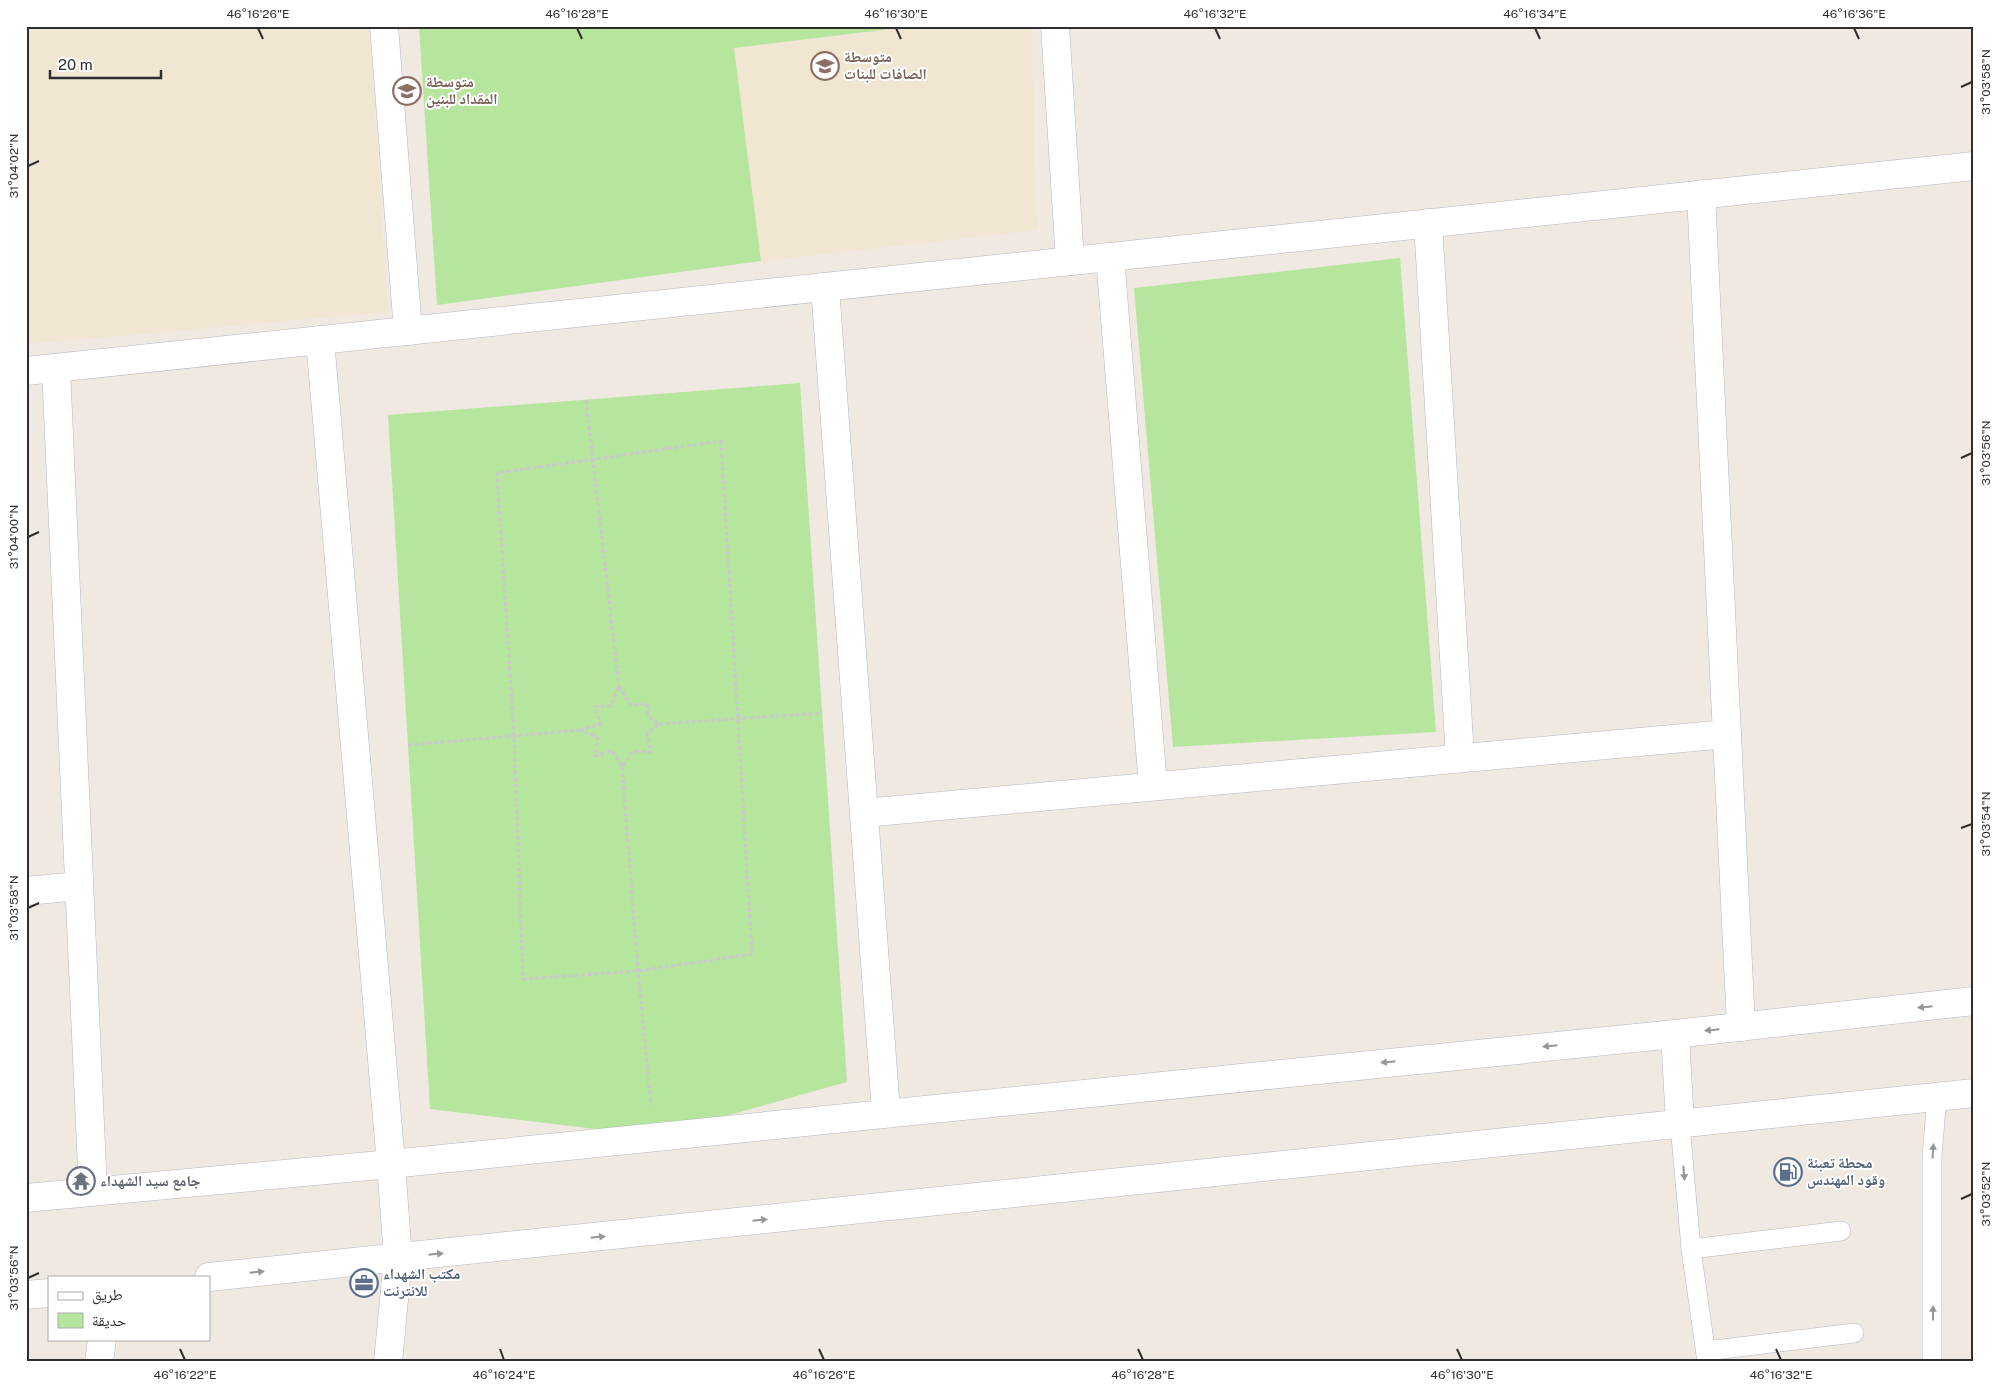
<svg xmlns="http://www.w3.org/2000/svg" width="2000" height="1388" font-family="'Public Sans','Noto Naskh Arabic',sans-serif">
<rect width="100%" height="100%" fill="#efe9e1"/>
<!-- education -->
<g fill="#f0e6d1">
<path d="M26,26H369L388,312L26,344Z"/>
<path d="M916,26H1031L1037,230L761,261L734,48Z"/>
</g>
<!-- green -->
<g fill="#b6e59e">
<path d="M419,26H916L734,48L761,261L437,305Z"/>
<path d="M1400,258L1436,732L1173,747L1134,288Z"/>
<path d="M800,383L847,1082L654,1136L430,1109L388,415Z"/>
</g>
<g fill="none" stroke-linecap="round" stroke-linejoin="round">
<defs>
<g id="service">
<path d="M1680,1124L1691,1249L1707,1362"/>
<path d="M1691,1249L1841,1231"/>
<path d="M1706,1351L1854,1333"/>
<path d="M1932,1362V1156L1937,1096"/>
</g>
<g id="minor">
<path d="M384,26L408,331"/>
<path d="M1055,26L1070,261"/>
<path d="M1701,194L1741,1027"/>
<path d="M1428,223L1460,758"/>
<path d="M1110,257L1153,786"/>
<path d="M825,287L886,1112"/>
<path d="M320,340L391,1164"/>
<path d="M56,368L93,1191"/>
<path d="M26,371L1974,166"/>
<path d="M864,813L1727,734"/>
<path d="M26,891L79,886"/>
<path d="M99,1362L102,1339"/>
<path d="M388,1362L398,1258"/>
</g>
<g id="secondary">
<path d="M1675,1034L1680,1124"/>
<path d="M391,1164L398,1258"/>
<path d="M26,1198L391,1164L1675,1034L1974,1001"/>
<path d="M209,1277L1974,1093"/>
<path d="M26,1295L49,1293"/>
</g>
</defs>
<!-- service casing -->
<use href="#service" stroke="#b4b7c1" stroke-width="20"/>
<!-- minor casing -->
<use href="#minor" stroke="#b4b7c1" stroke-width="29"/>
<!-- secondary casing -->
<use href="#secondary" stroke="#b4b7c1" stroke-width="29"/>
<!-- path -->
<g stroke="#c9c9c9" stroke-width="3" stroke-dasharray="4 2.5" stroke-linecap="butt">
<path d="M586,400L619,686"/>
<path d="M721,441L752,954L638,971L523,979L514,736L497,473Z"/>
<path d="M619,686L631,705L647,704L648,716L659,724L647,734L651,752L633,751L622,767L612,751L595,756L598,738L581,730L600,724L595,706H611Z"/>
<path d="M659,724L822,713"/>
<path d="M408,745L581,730"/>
<path d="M622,767L638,971L651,1105"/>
</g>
<!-- service -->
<use href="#service" stroke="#fff" stroke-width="19"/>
<!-- minor -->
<use href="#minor" stroke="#fff" stroke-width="28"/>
<!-- secondary -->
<use href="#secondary" stroke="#fff" stroke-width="28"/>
</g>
<!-- one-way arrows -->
<defs><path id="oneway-solid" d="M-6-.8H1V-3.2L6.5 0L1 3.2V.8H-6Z" transform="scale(1.25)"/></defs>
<g fill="#969696">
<use href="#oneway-solid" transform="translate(1925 1007) rotate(174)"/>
<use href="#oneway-solid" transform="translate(1712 1030) rotate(174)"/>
<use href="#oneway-solid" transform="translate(1550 1046) rotate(174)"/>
<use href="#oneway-solid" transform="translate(1388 1062) rotate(174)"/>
<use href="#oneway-solid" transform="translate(1933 1151) rotate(-86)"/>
<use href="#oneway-solid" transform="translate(1684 1173) rotate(85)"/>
<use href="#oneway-solid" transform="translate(760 1220) rotate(-6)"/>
<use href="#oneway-solid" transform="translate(598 1237) rotate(-6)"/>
<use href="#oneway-solid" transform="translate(436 1254) rotate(-6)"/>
<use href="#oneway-solid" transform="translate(257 1272) rotate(-6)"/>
<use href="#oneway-solid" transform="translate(1933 1313) rotate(-90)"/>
</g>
<!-- ticks -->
<path fill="none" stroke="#2e2e2e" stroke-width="2" d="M258,28L263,39M577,28L582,39M896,28L901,39M1215,28L1220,39M1535,28L1540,39M1854,28L1859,39M1961,87L1972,82M28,166L39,161M1961,458L1972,453M28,537L39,532M1961,828L1972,824M28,908L39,903M1961,1199L1972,1194M28,1278L39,1273M180,1349L185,1360M500,1349L504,1360M819,1349L824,1360M1138,1349L1143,1360M1457,1349L1462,1360M1776,1349L1781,1360"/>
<!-- icons -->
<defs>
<symbol id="school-ring" viewBox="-11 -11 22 22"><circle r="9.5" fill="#fff" stroke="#8d6e63" stroke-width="1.5"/><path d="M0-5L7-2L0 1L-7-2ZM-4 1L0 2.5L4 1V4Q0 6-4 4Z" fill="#8d6e63"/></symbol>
<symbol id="fuel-ring" viewBox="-11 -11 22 22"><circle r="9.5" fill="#fff" stroke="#5c6f8a" stroke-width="1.5"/><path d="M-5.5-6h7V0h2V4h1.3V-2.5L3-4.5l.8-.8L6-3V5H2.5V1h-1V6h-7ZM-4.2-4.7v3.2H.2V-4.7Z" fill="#5c6f8a"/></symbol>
<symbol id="temple-ring" viewBox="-11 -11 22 22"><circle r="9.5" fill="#fff" stroke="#6b7280" stroke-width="1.5"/><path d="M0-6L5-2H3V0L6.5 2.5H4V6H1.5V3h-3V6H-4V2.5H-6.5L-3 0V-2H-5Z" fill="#6b7280"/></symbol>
<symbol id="office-ring" viewBox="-11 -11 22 22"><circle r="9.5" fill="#fff" stroke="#5c6f8a" stroke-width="1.5"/><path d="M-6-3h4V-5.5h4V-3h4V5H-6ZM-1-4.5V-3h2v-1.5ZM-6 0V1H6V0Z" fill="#5c6f8a"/></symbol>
</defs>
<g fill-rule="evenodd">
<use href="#school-ring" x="809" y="50" width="32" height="32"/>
<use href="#school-ring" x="391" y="75" width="32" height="32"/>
<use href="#fuel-ring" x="1772" y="1156" width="32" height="32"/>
<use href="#temple-ring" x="65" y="1165" width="32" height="32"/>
<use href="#office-ring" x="348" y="1267" width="32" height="32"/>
</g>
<g text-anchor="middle" stroke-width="4" stroke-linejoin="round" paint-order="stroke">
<!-- education labels -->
<g font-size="15" font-weight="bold" fill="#785e54" stroke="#fff" text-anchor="start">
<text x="844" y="62">متوسطة<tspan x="844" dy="17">الصافات للبنات</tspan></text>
<text x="426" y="87">متوسطة<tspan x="426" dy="17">المقداد للبنين</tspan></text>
</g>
<!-- service labels -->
<g font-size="15" font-weight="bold" fill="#4e5e75" stroke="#fff" text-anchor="start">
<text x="1807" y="1168">محطة تعبئة<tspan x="1807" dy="17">وقود المهندس</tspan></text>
<text x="383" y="1279">مكتب الشهداء<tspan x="383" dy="17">للانترنت</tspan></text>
</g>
<!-- worship labels -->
<g font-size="15" font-weight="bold" fill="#5b616d" stroke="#fff" text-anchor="start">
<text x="100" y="1186">جامع سيد الشهداء</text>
</g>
</g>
<!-- border -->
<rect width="2000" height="1388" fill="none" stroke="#ffffff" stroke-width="55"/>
<!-- legend -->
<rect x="48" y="1276" width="162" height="65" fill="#ffffff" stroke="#ababab"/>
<rect x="58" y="1292" width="25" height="8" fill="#ffffff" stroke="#ababab"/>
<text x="92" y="1300" font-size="15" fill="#2e2e2e">طريق</text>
<rect x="58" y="1313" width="25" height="15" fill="#b6e59e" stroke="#ababab"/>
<text x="92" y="1326" font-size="15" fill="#2e2e2e">حديقة</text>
<!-- scale -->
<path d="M50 70v8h111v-8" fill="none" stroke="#2e2e2e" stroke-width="2.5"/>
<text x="58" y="70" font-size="15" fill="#2e2e2e" stroke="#ffffff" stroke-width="4" paint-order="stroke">20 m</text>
<rect x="28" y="28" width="1944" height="1332" fill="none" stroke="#2e2e2e" stroke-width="2"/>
<g font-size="12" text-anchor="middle" fill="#2e2e2e">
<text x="258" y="18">46°16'26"E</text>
<text x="577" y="18">46°16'28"E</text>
<text x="896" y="18">46°16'30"E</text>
<text x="1215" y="18">46°16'32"E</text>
<text x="1535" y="18">46°16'34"E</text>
<text x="1854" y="18">46°16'36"E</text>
<text transform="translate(1986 82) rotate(-90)" y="4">31°03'58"N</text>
<text transform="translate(14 166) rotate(-90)" y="4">31°04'02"N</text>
<text transform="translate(1986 453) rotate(-90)" y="4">31°03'56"N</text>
<text transform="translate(14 537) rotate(-90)" y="4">31°04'00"N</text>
<text transform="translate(1986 824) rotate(-90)" y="4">31°03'54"N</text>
<text transform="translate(14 908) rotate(-90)" y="4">31°03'58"N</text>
<text transform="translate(1986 1194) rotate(-90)" y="4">31°03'52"N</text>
<text transform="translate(14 1278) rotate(-90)" y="4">31°03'56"N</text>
<text x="185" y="1379">46°16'22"E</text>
<text x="504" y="1379">46°16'24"E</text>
<text x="824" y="1379">46°16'26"E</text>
<text x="1143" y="1379">46°16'28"E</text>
<text x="1462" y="1379">46°16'30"E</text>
<text x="1781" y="1379">46°16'32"E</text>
</g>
</svg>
